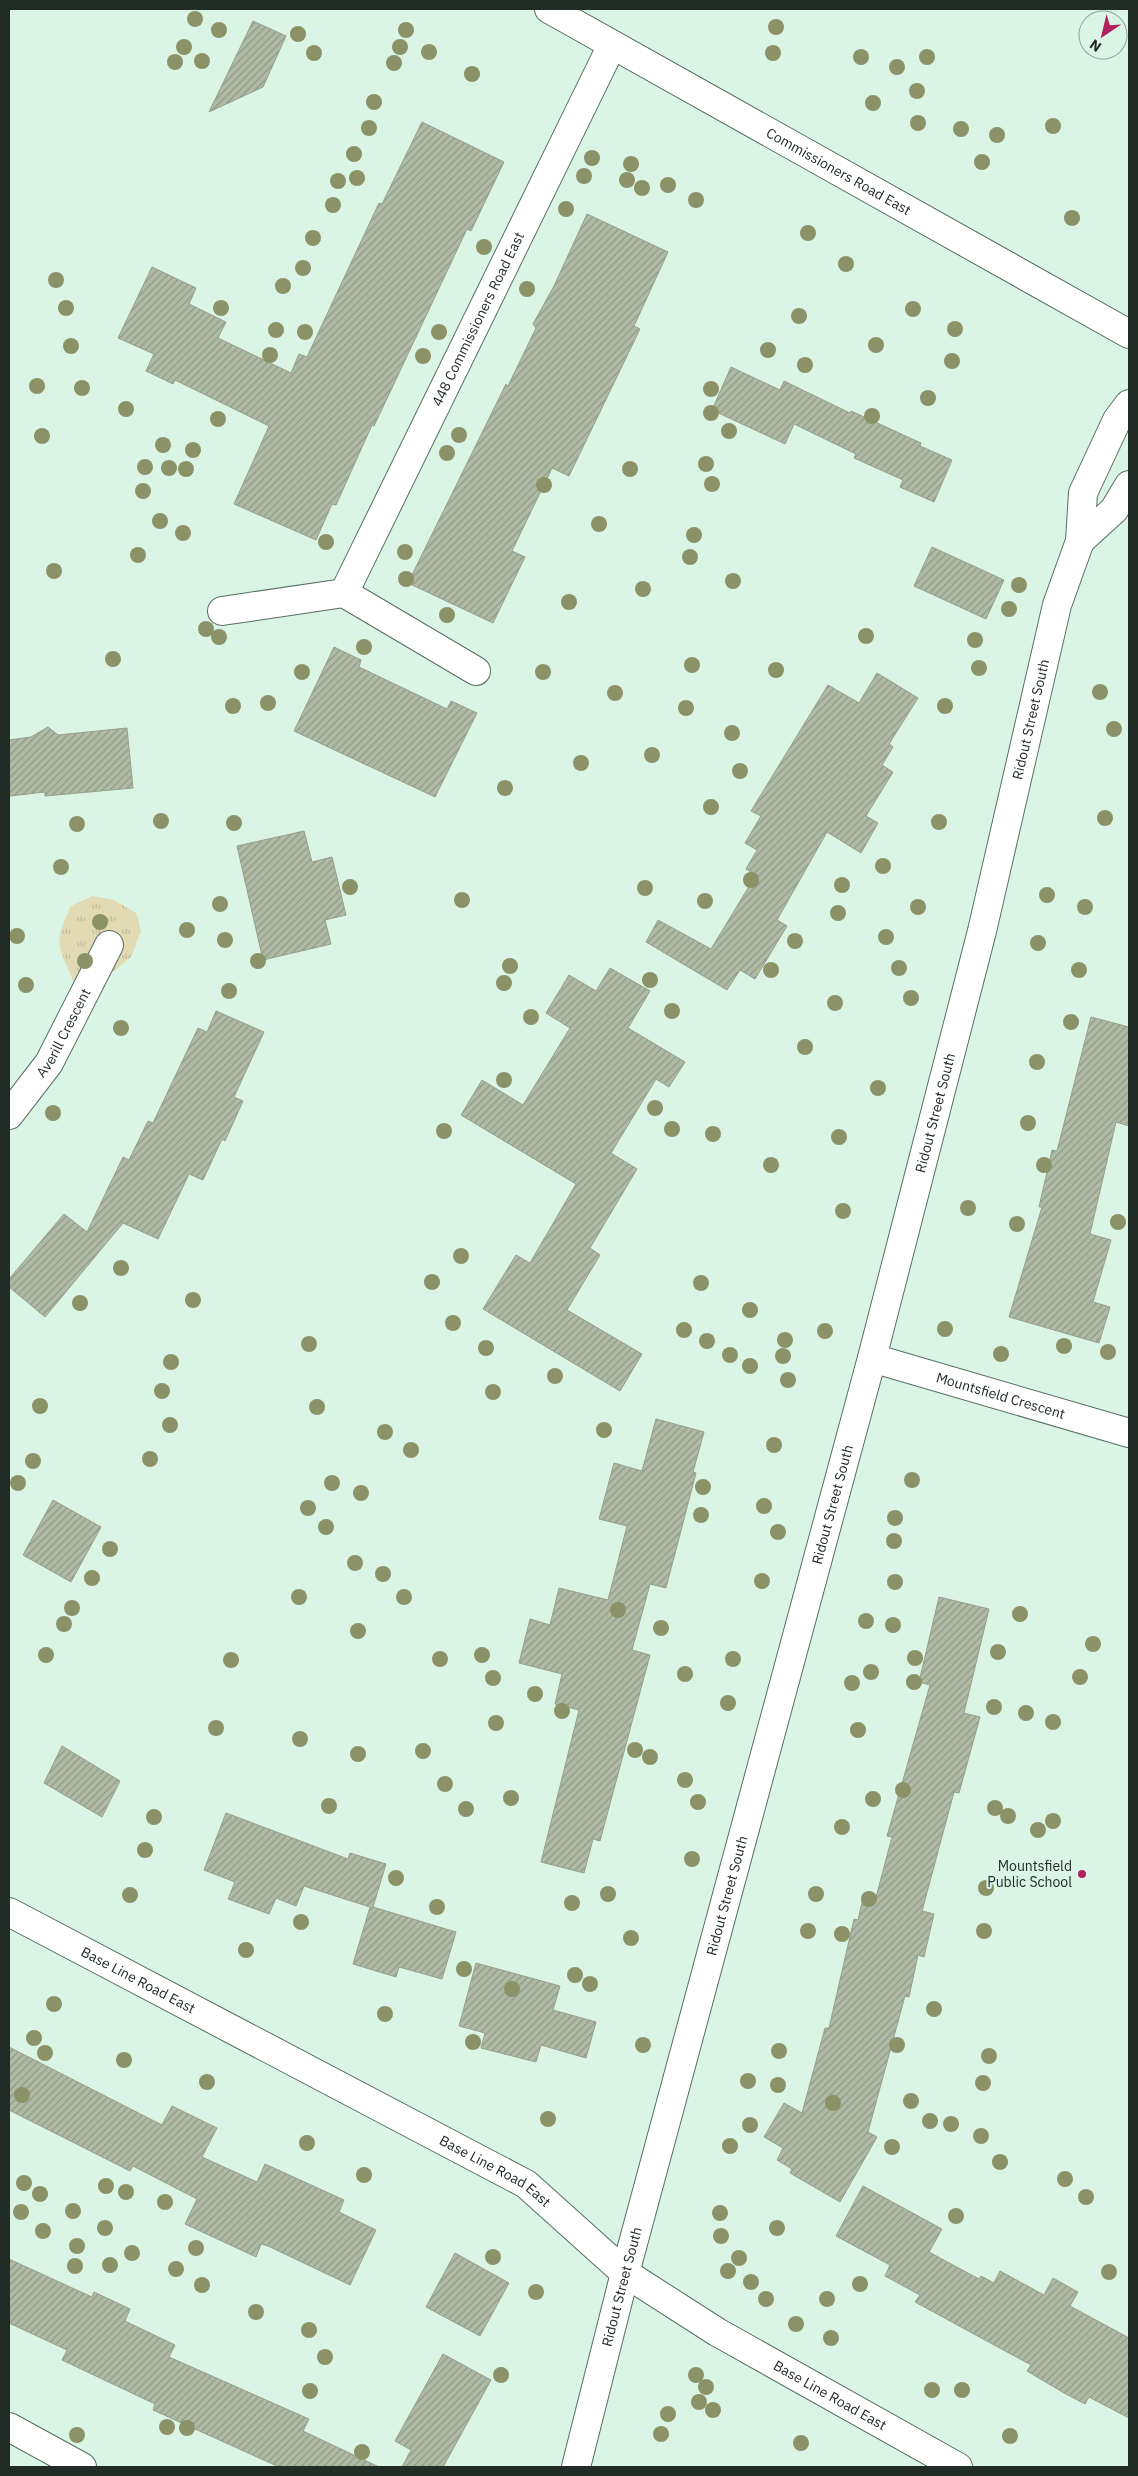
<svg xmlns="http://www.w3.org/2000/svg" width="1138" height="2476" font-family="'IBM Plex Sans',sans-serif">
<defs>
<pattern id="grass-tufts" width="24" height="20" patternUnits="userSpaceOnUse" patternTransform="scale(1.25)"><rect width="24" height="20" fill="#e2dab2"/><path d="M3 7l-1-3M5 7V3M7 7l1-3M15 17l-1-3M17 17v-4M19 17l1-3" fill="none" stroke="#c2bb99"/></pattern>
<pattern id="building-hatch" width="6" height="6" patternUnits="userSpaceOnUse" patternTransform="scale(1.25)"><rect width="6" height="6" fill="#b0bba5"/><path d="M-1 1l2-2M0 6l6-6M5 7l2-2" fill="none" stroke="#8f9886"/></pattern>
</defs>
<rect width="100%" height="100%" fill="#daf4e5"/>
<!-- grass -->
<path fill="url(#grass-tufts)" d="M92,896L114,900L136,913L141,931L131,957L113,972L74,982C58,945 53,944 71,906Z"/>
<!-- building -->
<g fill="url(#building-hatch)" stroke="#95a08b">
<path d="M253,21L286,36L263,87L209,112Z"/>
<path d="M422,122L504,162L471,231L467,229L374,426L372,425L336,505L332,504L316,540L234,504L269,426L175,380L173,384L146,371L154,354L118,338L152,267L196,288L189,304L226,322L218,338L291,373L299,354L307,357L379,203L382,204Z"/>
<path d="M587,214L668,252L634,326L640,329L569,476L552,468L512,551L525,557L493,623L408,583L506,384L508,386L536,328L533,324L554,286Z"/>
<path d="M731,367L780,390L784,381L850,413L851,411L921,443L920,446L952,460L934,502L900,487L903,480L854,458L856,454L794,424L785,444L712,410Z"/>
<path d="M932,547L1004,580L986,619L914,586Z"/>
<path d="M334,647L361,660L359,667L447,709L451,701L477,713L435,797L294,731Z"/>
<path d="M877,673L918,698L889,744L893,747L882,765L893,772L866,816L878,823L861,853L827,832L777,920L787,926L755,979L740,970L727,990L646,942L658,920L711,949L756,875L746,869L757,850L745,843L761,816L751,811L828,685L859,703Z"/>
<path d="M48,727L58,735L127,728L133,788L45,796V792L10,796L9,740L31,737Z"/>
<path d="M304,831L312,862L332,857L346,915L325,920L331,944L263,960L237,846Z"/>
<path d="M610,968L650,991L628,1028L685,1062L669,1087L656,1079L611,1153L637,1169L590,1248L600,1255L567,1310L642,1354L620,1391L483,1309L516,1255L530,1263L576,1184L461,1115L482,1080L523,1105L570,1028L546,1013L569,975L596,991Z"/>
<path d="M216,1011L264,1032L234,1097L243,1101L225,1141L222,1139L203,1180L189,1174L158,1239L123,1223L45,1317L9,1287V1279L64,1214L87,1232L123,1157L129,1160L148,1121L153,1123L198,1028L207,1032Z"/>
<path d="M1091,1017L1129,1027V1126L1116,1122L1090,1234L1111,1240L1093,1302L1110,1307L1099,1343L1009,1317L1042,1207H1039L1052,1150L1057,1151Z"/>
<path d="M656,1419L704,1432L693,1472L696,1473L666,1588L650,1584L632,1650L650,1655L600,1841L593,1839L584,1873L541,1862L579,1710L555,1704L562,1674L519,1663L530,1619L550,1625L559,1588L608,1600L627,1526L599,1519L614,1463L642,1471Z"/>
<path d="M53,1500L101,1527L71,1582L23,1555Z"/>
<path d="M939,1597L989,1609L964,1713L980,1717L959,1793L954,1792L922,1911L934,1914L924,1957L918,1955L909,1997L905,1996L868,2132L877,2137L840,2202L790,2173L792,2169L777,2160L783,2148L764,2137L784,2103L802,2113L825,2028H829L854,1919L858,1920L863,1898L875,1901L892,1837L887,1836L930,1685L919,1682Z"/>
<path d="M62,1746L120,1781L102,1817L44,1783Z"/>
<path d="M226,1813L348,1859L350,1853L386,1864L373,1907L456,1932L442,1979L399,1967L396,1977L353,1964L370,1907L304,1886L296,1906L276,1898L269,1914L228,1899L235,1882L204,1870Z"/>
<path d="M476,1963L560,1986L553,2010L596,2022L586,2058L541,2045L536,2062L481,2048L485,2033L459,2026Z"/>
<path d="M9,2047L162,2125L172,2106L217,2128L202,2157L257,2182L265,2164L344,2200L339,2212L376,2230L350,2285L268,2246L261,2244L256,2257L185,2224L197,2199L133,2166L130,2171L9,2110Z"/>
<path d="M863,2186L942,2229L929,2252L979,2279L981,2276L994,2283L1000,2271L1044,2295L1053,2278L1078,2292L1070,2306L1129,2338V2418L1089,2397L1085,2404L1064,2393L1027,2371L1031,2365L915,2302L920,2295L885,2276L890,2265L836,2236Z"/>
<path d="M455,2253L509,2283L480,2336L426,2307Z"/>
<path d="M9,2259L92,2297L94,2292L130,2309L125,2321L175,2345L169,2357L309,2419L303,2431L379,2467H279L153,2410L155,2404L62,2360L67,2350L9,2323Z"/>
<path d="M443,2354L491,2380L443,2467H402L411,2450L395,2441Z"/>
</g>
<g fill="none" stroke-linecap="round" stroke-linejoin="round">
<defs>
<g id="minor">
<path id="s1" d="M344,593L612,45"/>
<path d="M222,611L344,593L476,671"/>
<path id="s2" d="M9,1115L49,1063L109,945"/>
<path id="s3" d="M872,1358L1129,1433"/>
<path d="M9,2427L82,2467"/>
</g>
<g id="tertiary">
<path d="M1080,541L1114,510L1129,485"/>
<path id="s4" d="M9,1912L526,2184L625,2273L717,2332L958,2467"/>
<path id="s5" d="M576,2467L625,2273L872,1358L982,931L1057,605L1080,541L1083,493L1117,420L1129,404"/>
</g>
<g id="secondary">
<path id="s6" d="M549,9L1129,334"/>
</g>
</defs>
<!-- minor casing -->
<use href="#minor" stroke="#586f63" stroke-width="30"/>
<!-- tertiary casing -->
<use href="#tertiary" stroke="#586f63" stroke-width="30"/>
<!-- secondary casing -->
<use href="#secondary" stroke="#586f63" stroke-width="30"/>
<!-- minor -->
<use href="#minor" stroke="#fff" stroke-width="28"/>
<!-- tertiary -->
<use href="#tertiary" stroke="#fff" stroke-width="28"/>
<!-- secondary -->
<use href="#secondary" stroke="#fff" stroke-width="28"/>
</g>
<!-- trees -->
<g fill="#8c9267">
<circle cx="195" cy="19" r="8"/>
<circle cx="776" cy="27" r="8"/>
<circle cx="219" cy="30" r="8"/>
<circle cx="406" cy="30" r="8"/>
<circle cx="298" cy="34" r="8"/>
<circle cx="184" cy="47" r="8"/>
<circle cx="400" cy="47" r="8"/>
<circle cx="429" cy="52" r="8"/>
<circle cx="314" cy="53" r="8"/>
<circle cx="773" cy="53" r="8"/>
<circle cx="861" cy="57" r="8"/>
<circle cx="927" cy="57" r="8"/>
<circle cx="202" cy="61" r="8"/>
<circle cx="175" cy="62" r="8"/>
<circle cx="394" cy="63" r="8"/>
<circle cx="897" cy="67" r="8"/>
<circle cx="472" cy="74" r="8"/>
<circle cx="917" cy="91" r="8"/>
<circle cx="374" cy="102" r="8"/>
<circle cx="873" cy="103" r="8"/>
<circle cx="918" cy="123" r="8"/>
<circle cx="1053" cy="126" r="8"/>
<circle cx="369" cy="128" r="8"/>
<circle cx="961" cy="129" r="8"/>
<circle cx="997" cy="135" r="8"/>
<circle cx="354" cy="154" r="8"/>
<circle cx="592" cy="158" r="8"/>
<circle cx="982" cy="162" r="8"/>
<circle cx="631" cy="164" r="8"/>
<circle cx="584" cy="176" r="8"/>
<circle cx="357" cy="178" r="8"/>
<circle cx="627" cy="180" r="8"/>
<circle cx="338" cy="181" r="8"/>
<circle cx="668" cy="185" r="8"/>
<circle cx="642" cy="188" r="8"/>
<circle cx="696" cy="200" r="8"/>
<circle cx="333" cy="205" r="8"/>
<circle cx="566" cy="209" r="8"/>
<circle cx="1072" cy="218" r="8"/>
<circle cx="808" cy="233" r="8"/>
<circle cx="313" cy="238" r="8"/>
<circle cx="484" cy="247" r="8"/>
<circle cx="846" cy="264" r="8"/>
<circle cx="303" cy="268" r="8"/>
<circle cx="56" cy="280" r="8"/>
<circle cx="283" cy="286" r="8"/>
<circle cx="527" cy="289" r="8"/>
<circle cx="66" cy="308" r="8"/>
<circle cx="221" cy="308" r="8"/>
<circle cx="913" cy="309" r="8"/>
<circle cx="799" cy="316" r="8"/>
<circle cx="955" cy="329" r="8"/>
<circle cx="276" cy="330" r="8"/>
<circle cx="305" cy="332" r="8"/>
<circle cx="439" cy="332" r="8"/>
<circle cx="876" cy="345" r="8"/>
<circle cx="71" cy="346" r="8"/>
<circle cx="768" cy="350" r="8"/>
<circle cx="270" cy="355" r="8"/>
<circle cx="423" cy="356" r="8"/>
<circle cx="952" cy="361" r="8"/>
<circle cx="805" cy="365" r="8"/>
<circle cx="37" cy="386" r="8"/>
<circle cx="82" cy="388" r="8"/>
<circle cx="711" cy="389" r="8"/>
<circle cx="928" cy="398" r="8"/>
<circle cx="126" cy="409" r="8"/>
<circle cx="711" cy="413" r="8"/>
<circle cx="872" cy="416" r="8"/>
<circle cx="218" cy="419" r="8"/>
<circle cx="729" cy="431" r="8"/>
<circle cx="459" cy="435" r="8"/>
<circle cx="42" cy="436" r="8"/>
<circle cx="163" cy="445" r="8"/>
<circle cx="193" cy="450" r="8"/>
<circle cx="447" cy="453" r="8"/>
<circle cx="706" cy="464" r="8"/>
<circle cx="145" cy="467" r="8"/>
<circle cx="169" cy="468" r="8"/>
<circle cx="186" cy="469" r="8"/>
<circle cx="630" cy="469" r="8"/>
<circle cx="712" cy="484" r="8"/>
<circle cx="544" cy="485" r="8"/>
<circle cx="143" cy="491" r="8"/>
<circle cx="160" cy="521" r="8"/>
<circle cx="599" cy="524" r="8"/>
<circle cx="183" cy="533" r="8"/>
<circle cx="694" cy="535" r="8"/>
<circle cx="326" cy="542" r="8"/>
<circle cx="405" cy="552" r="8"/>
<circle cx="138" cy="555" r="8"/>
<circle cx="690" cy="557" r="8"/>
<circle cx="54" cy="571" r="8"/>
<circle cx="406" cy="579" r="8"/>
<circle cx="733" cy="581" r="8"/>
<circle cx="1019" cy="585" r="8"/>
<circle cx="643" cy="589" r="8"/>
<circle cx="569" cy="602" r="8"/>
<circle cx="1009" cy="609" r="8"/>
<circle cx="447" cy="615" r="8"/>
<circle cx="206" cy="629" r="8"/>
<circle cx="866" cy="636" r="8"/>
<circle cx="219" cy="637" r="8"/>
<circle cx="975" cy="640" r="8"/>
<circle cx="364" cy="647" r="8"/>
<circle cx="113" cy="659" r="8"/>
<circle cx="692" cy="665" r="8"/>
<circle cx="979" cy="668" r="8"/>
<circle cx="776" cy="670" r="8"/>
<circle cx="302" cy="672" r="8"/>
<circle cx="543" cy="672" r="8"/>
<circle cx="1100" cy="692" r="8"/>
<circle cx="615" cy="693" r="8"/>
<circle cx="268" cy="703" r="8"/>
<circle cx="233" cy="706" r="8"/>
<circle cx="945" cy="706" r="8"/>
<circle cx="686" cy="708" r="8"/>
<circle cx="1114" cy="729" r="8"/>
<circle cx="732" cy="733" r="8"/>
<circle cx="652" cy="755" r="8"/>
<circle cx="581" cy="763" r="8"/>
<circle cx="740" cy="771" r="8"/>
<circle cx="505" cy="788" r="8"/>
<circle cx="711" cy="807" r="8"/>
<circle cx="1105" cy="818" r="8"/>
<circle cx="161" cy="821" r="8"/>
<circle cx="939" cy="822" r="8"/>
<circle cx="234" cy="823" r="8"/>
<circle cx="77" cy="824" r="8"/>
<circle cx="883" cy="866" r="8"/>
<circle cx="61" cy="867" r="8"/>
<circle cx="751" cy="880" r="8"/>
<circle cx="842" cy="885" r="8"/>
<circle cx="350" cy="887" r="8"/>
<circle cx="645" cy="888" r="8"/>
<circle cx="1047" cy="895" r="8"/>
<circle cx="462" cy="900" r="8"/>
<circle cx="705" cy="901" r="8"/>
<circle cx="220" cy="904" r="8"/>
<circle cx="918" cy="907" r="8"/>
<circle cx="1085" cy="907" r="8"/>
<circle cx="838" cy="913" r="8"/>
<circle cx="100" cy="922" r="8"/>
<circle cx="187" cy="930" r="8"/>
<circle cx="17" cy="936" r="8"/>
<circle cx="886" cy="937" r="8"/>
<circle cx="225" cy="940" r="8"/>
<circle cx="795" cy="941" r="8"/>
<circle cx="1038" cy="943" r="8"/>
<circle cx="85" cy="961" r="8"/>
<circle cx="258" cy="961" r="8"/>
<circle cx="510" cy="966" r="8"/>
<circle cx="899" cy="968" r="8"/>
<circle cx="771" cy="970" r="8"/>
<circle cx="1079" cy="970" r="8"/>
<circle cx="650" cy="980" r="8"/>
<circle cx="504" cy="983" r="8"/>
<circle cx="26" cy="985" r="8"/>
<circle cx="229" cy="991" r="8"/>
<circle cx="911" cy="998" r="8"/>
<circle cx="835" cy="1003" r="8"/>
<circle cx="672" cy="1011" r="8"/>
<circle cx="531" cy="1017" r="8"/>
<circle cx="1071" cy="1022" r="8"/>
<circle cx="121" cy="1028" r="8"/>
<circle cx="805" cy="1047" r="8"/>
<circle cx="1037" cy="1062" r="8"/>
<circle cx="504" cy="1080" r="8"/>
<circle cx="878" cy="1088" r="8"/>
<circle cx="655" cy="1108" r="8"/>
<circle cx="53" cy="1113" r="8"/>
<circle cx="1028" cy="1123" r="8"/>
<circle cx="672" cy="1129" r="8"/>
<circle cx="444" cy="1131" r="8"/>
<circle cx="713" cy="1134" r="8"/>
<circle cx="839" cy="1137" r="8"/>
<circle cx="771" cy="1165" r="8"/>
<circle cx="1044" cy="1165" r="8"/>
<circle cx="968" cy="1208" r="8"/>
<circle cx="843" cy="1211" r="8"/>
<circle cx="1118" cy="1222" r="8"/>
<circle cx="1017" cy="1224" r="8"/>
<circle cx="461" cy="1256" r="8"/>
<circle cx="121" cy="1268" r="8"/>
<circle cx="432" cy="1282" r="8"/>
<circle cx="701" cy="1283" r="8"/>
<circle cx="193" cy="1300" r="8"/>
<circle cx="80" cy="1303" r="8"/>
<circle cx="750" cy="1310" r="8"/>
<circle cx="453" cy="1323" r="8"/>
<circle cx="945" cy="1329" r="8"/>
<circle cx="684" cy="1330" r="8"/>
<circle cx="825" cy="1331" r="8"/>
<circle cx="785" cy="1340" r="8"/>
<circle cx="707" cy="1341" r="8"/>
<circle cx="309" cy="1344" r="8"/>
<circle cx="1064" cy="1346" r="8"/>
<circle cx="486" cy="1348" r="8"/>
<circle cx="1108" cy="1352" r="8"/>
<circle cx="1001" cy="1354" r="8"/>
<circle cx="730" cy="1355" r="8"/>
<circle cx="783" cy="1356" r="8"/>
<circle cx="171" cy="1362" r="8"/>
<circle cx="750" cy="1366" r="8"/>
<circle cx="555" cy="1376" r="8"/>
<circle cx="788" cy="1380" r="8"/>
<circle cx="162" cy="1391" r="8"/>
<circle cx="493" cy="1392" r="8"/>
<circle cx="40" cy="1406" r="8"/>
<circle cx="317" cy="1407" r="8"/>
<circle cx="170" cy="1425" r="8"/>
<circle cx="604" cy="1430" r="8"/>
<circle cx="385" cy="1432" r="8"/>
<circle cx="774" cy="1445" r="8"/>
<circle cx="411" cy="1450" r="8"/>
<circle cx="150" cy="1459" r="8"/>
<circle cx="33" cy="1461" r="8"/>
<circle cx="912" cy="1480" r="8"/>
<circle cx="18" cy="1483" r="8"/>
<circle cx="332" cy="1483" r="8"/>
<circle cx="703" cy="1487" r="8"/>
<circle cx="361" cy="1493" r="8"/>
<circle cx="764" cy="1506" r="8"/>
<circle cx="308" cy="1508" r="8"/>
<circle cx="701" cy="1515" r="8"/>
<circle cx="895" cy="1518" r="8"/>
<circle cx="326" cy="1527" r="8"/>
<circle cx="778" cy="1532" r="8"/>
<circle cx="894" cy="1541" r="8"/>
<circle cx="110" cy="1549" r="8"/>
<circle cx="355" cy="1563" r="8"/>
<circle cx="383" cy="1574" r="8"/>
<circle cx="92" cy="1578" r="8"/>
<circle cx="762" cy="1581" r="8"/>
<circle cx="895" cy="1582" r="8"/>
<circle cx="299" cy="1597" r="8"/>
<circle cx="404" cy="1597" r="8"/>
<circle cx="72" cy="1608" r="8"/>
<circle cx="618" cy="1610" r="8"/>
<circle cx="1020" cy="1614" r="8"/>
<circle cx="866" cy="1621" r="8"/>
<circle cx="64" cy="1624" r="8"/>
<circle cx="893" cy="1625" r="8"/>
<circle cx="661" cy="1628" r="8"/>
<circle cx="358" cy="1631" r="8"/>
<circle cx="1093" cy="1644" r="8"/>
<circle cx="998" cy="1652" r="8"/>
<circle cx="46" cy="1655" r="8"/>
<circle cx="482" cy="1655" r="8"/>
<circle cx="915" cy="1658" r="8"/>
<circle cx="440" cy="1659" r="8"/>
<circle cx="733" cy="1659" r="8"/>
<circle cx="231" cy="1660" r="8"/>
<circle cx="871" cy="1672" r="8"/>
<circle cx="685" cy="1674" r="8"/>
<circle cx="1080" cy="1677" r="8"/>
<circle cx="493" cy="1678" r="8"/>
<circle cx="914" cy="1682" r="8"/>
<circle cx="852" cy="1683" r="8"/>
<circle cx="535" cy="1694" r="8"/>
<circle cx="728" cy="1703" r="8"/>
<circle cx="994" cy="1707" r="8"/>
<circle cx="562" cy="1711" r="8"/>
<circle cx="1026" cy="1713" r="8"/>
<circle cx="1053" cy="1722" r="8"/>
<circle cx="496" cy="1723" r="8"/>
<circle cx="216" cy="1728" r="8"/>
<circle cx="858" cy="1730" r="8"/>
<circle cx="300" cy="1739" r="8"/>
<circle cx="635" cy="1750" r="8"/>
<circle cx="423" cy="1751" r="8"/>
<circle cx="358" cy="1754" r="8"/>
<circle cx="650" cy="1757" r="8"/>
<circle cx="685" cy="1780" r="8"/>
<circle cx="445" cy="1784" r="8"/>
<circle cx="903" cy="1790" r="8"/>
<circle cx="511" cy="1798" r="8"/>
<circle cx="873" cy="1799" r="8"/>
<circle cx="698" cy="1802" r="8"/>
<circle cx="329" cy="1806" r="8"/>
<circle cx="995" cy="1808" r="8"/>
<circle cx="466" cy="1809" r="8"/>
<circle cx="1008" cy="1816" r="8"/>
<circle cx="154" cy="1817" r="8"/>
<circle cx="1053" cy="1821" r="8"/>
<circle cx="842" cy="1827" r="8"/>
<circle cx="1038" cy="1830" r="8"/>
<circle cx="145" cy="1850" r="8"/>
<circle cx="692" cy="1859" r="8"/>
<circle cx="396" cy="1878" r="8"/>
<circle cx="986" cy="1888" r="8"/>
<circle cx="608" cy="1894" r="8"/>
<circle cx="816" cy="1894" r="8"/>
<circle cx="130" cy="1895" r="8"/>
<circle cx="869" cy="1899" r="8"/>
<circle cx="572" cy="1903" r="8"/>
<circle cx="437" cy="1907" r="8"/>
<circle cx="301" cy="1922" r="8"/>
<circle cx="808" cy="1931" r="8"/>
<circle cx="984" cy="1931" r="8"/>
<circle cx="842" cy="1934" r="8"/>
<circle cx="631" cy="1938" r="8"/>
<circle cx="246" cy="1950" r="8"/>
<circle cx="464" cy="1969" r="8"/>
<circle cx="575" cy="1975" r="8"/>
<circle cx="590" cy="1984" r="8"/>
<circle cx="512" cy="1989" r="8"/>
<circle cx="54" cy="2004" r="8"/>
<circle cx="934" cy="2009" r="8"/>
<circle cx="385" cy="2014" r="8"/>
<circle cx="34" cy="2038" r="8"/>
<circle cx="473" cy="2042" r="8"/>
<circle cx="643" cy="2045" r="8"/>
<circle cx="897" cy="2045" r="8"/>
<circle cx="779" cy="2051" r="8"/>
<circle cx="45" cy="2053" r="8"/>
<circle cx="989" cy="2056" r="8"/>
<circle cx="124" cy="2060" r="8"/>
<circle cx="748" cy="2081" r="8"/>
<circle cx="207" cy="2082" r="8"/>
<circle cx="983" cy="2083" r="8"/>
<circle cx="778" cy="2085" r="8"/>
<circle cx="22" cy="2095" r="8"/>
<circle cx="911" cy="2101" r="8"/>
<circle cx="833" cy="2103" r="8"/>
<circle cx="548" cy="2119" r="8"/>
<circle cx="930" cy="2121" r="8"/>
<circle cx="951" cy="2124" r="8"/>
<circle cx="750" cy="2125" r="8"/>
<circle cx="981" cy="2136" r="8"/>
<circle cx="307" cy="2143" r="8"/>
<circle cx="730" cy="2146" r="8"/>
<circle cx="892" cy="2147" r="8"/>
<circle cx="1000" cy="2162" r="8"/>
<circle cx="364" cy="2175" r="8"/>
<circle cx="1065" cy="2179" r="8"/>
<circle cx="24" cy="2183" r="8"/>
<circle cx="106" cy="2186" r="8"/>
<circle cx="126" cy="2192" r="8"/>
<circle cx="40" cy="2194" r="8"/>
<circle cx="1086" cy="2197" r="8"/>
<circle cx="165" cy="2202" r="8"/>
<circle cx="73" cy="2211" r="8"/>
<circle cx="21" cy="2212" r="8"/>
<circle cx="720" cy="2213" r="8"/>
<circle cx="956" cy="2216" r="8"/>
<circle cx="105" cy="2228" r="8"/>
<circle cx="777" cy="2228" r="8"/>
<circle cx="43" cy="2231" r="8"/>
<circle cx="721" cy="2236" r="8"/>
<circle cx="77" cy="2246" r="8"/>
<circle cx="196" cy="2248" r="8"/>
<circle cx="132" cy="2253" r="8"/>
<circle cx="493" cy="2257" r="8"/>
<circle cx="739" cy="2258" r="8"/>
<circle cx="110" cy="2265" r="8"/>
<circle cx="75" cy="2266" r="8"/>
<circle cx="176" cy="2269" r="8"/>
<circle cx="728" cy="2271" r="8"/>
<circle cx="1109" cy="2272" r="8"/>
<circle cx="751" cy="2282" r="8"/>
<circle cx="860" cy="2284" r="8"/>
<circle cx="202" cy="2285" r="8"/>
<circle cx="536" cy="2292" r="8"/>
<circle cx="766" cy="2299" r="8"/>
<circle cx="827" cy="2299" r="8"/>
<circle cx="256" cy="2312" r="8"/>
<circle cx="796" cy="2324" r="8"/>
<circle cx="309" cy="2330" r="8"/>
<circle cx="831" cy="2338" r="8"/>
<circle cx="325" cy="2357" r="8"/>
<circle cx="501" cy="2375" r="8"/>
<circle cx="696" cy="2375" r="8"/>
<circle cx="706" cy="2387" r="8"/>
<circle cx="932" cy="2390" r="8"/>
<circle cx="962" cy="2390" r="8"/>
<circle cx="310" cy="2391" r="8"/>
<circle cx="699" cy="2402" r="8"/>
<circle cx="713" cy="2410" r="8"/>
<circle cx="668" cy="2414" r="8"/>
<circle cx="167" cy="2427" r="8"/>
<circle cx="187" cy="2428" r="8"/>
<circle cx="661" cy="2434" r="8"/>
<circle cx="77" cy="2435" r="8"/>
<circle cx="1010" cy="2436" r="8"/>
<circle cx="801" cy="2443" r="8"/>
<circle cx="362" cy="2452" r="8"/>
</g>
<!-- markers -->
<circle fill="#ae215e" stroke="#daf4e5" stroke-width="2" cx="1082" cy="1874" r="5"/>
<g text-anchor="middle" stroke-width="4" stroke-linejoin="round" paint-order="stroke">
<!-- street labels -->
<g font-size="14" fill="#222c26" stroke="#daf4e5">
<text dy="5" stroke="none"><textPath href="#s6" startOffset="332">Commissioners Road East</textPath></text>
<text dy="5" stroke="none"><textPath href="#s1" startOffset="305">448 Commissioners Road East</textPath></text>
<text dy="5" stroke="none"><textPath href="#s5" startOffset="1806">Ridout Street South</textPath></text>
<text dy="5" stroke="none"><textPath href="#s2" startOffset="99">Averill Crescent</textPath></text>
<text dy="5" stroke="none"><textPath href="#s5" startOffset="1401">Ridout Street South</textPath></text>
<text dy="5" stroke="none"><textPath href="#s3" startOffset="134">Mountsfield Crescent</textPath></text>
<text dy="5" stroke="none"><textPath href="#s5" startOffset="996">Ridout Street South</textPath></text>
<text dy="5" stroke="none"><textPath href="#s5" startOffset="591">Ridout Street South</textPath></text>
<text dy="5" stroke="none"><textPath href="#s4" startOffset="146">Base Line Road East</textPath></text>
<text dy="5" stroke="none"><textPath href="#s4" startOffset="551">Base Line Road East</textPath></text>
<text dy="5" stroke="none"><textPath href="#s5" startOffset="186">Ridout Street South</textPath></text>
<text dy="5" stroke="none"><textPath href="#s4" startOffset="956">Base Line Road East</textPath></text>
</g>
<!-- poi labels -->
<g font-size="14" fill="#222c26" stroke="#daf4e5" text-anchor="end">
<text x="1072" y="1871">Mountsfield<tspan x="1072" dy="16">Public School</tspan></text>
</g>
</g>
<!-- border -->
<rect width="1138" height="2476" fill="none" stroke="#222c26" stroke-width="20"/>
<!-- north arrow -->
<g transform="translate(1103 35) rotate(215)"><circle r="24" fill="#daf4e5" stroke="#90a499"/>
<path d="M0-4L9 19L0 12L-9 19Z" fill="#ae215e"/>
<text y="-8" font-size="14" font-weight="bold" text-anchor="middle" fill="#222c26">N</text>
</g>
</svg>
